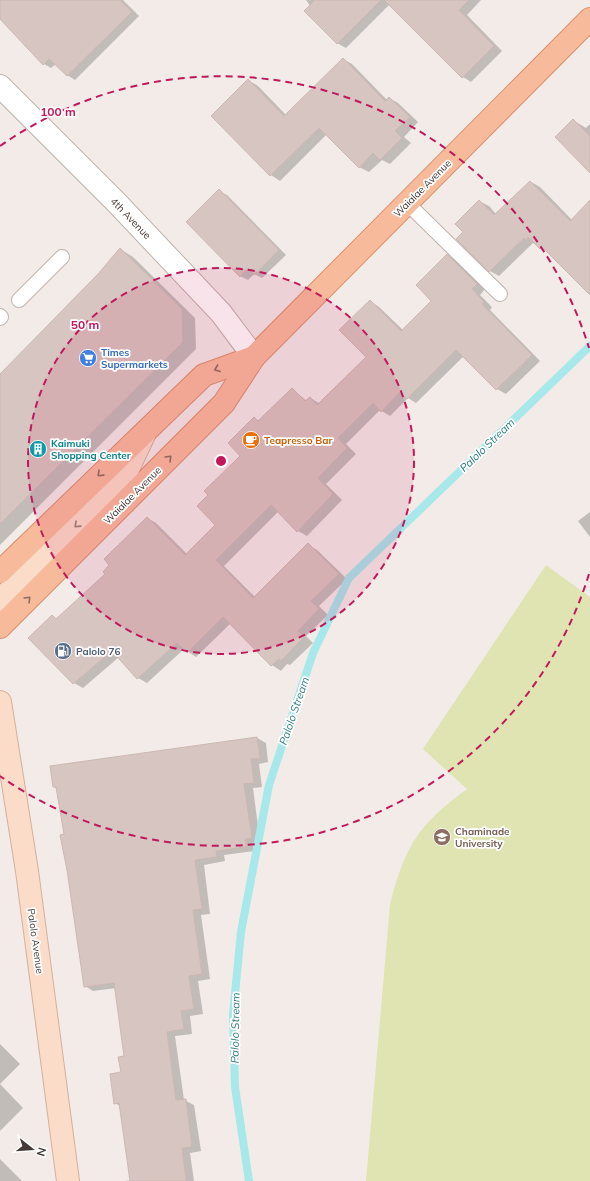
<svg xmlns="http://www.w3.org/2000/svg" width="590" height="1181" font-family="Mulish,sans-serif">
<rect width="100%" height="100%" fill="#f2ebe7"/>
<!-- green -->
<path fill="#dfe4b2" d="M546,565L590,597V1181H366L390,905C405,846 418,825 467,789L423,749Z"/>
<!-- shadow -->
<g fill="#0003">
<path d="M0,0H123L139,16L75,80L67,75L56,64L51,68L44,64L0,18Z"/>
<path d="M306,0H481L467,15L502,51L471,82L463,77L390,4L346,48L337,43Z"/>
<path d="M343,59L352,64L387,100L389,98L398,103L418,122L404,137L411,143L390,164L382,160L369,172L359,167L327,134L280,181L271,175L248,80L258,86L286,115Z"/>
<path d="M573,120L586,128L590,124V172Z"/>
<path d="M531,182L540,187L572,220L590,202V294L550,253L533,243L499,276L490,271L464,232L479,201L489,206L496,214Z"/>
<path d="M219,191L227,195L286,255L262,278L254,274L248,280L240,276Z"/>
<path d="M120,249L133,257L195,318L196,349L0,545V375L99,274Z"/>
<path d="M447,255L456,260L485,289L480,295L492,307L490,310L540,361L506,394L497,389L464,356L416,403L408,398L390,416L380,410L346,444L356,454L326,484L342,500L307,536L298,531L278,512L224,566L255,597L308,545L317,550L347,579L319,606L328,615L306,636L313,643L290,665L287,664L281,671L272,665L231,623L196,657L184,649L147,683L138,678L119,657L83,688L74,683L52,616L58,619L106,574L147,518L156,523L187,554L217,525L210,495L241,456L254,418L260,421L292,389L307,401L310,398L319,403L367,357L370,301L379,307L403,330L432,301Z"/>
<path d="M590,512V537L578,521Z"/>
<path d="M257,738L266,743L268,762L259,764L262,787L253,788L260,842L253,843L254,851L224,855L225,861L204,865L210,914L201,915L210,979L198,981L203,1014L190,1016L192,1034L175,1036L184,1100L194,1105L201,1151L190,1153L194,1181H125L131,1180L120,1106L115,1103L125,1057L116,988L93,991L85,986L66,835L57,789L54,787Z"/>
<path d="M0,1044L20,1064L0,1084Z"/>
<path d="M0,1084L23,1108L0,1131Z"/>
<path d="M0,1159L22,1181H0Z"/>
</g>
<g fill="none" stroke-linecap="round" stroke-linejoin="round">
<!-- stream -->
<path stroke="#a7e8eb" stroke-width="8" d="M249,1181L235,1087L233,1014L241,932L269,785L313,653L349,578L590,346"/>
</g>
<!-- building -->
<g fill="#d6c5c0" stroke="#cdb8b1">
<path d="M0,0H120L132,12L67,76L49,59L43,65L0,19Z"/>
<path d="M315,0H381L337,44L304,11Z"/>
<path d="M384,0H469L459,10L494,46L462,78Z"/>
<path d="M343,58L385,101L389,97L410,117L395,131L402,138L380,160L373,153L359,168L319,128L270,176L211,116L248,79L284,116Z"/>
<path d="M573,119L590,136V173L555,137Z"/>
<path d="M530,181L570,221L590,200V295L542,247L540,249L528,237L526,240L524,238L489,272L456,239L463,232L455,224L479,200L494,215Z"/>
<path d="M219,189L279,250L254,275L248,268L240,277L186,222Z"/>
<path d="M120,248L182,309L183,342L0,524V374L98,274Z"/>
<path d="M447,254L477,284L472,289L484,302L482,304L532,355L496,390L456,350L407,399L400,392L381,412L373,403L338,438L347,448L318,478L333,494L297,532L271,505L216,560L253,598L308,543L339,574L311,601L319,609L298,631L304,637L281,661L279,659L271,666L223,617L187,653L177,643L137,679L112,651L73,684L28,638L52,615L56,619L105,574L103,572L109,565L104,559L147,517L185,555L215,525L197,506L208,495L204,491L240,456L228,443L254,417L258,421L292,388L305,401L310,397L317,405L366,357L339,330L370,300L401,331L431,301L416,285Z"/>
<path d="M257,737L260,758L251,759L254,783L244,784L252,838L245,839L246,847L216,851L217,857L195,860L202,909L193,910L202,974L189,976L194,1009L181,1011L184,1029L167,1032L176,1100L186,1099L192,1147L182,1148L186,1181H130L119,1103L114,1104L110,1074L121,1072L118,1057L124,1056L114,983L84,987L67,870L60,835L64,834L56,787H53L50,766Z"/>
</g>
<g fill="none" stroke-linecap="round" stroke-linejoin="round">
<defs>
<g id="lane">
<path d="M408,201L407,203L500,294"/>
<path d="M19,300L62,257"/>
<path d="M0,316L1,317L0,318"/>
</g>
<path id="street" d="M0,86L117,203L221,313L254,357"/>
<g id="secondary">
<path d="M0,600L116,487L128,469L145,433"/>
<path d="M0,702L27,871L68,1181"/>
</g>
<g id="primary">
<path d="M0,572L204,375L254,357"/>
<path d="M0,627L224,403L254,357L590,19"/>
</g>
</defs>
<!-- lane casing -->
<use href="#lane" stroke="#c0b3ad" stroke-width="16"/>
<!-- street casing -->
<use href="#street" stroke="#c0b3ad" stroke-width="24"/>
<!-- secondary casing -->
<use href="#secondary" stroke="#d2b09c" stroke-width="24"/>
<!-- primary casing -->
<use href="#primary" stroke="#db916c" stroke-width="24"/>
<!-- lane -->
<use href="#lane" stroke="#fff" stroke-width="14"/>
<!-- street -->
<use href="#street" stroke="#fff" stroke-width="22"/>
<!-- secondary -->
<use href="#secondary" stroke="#fbdcc8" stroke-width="22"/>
<!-- primary -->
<use href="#primary" stroke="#f7bb9b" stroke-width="22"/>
</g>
<!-- one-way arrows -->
<defs><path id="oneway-chevron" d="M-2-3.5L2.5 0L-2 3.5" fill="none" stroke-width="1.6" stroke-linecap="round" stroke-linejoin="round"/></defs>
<g stroke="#8c6e5e">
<use href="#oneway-chevron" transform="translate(217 369) rotate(160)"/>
<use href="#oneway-chevron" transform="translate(169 458) rotate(-45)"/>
<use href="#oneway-chevron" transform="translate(100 474) rotate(136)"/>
<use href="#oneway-chevron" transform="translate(28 599) rotate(-45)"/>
</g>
<use stroke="#978378" href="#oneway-chevron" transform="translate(77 525) rotate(136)"/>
<!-- distance rings -->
<circle cx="221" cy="461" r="193" fill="#c2185b" fill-opacity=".12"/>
<g fill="none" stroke="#c2185b" stroke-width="2" stroke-dasharray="7 5">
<circle cx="221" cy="461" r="193"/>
<path d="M589 574A385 385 0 0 1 0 776M0 146A385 385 0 0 1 589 348"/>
</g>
<!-- icons -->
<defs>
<symbol id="supermarket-disc" viewBox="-11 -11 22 22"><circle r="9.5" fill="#3f7fe0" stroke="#fff"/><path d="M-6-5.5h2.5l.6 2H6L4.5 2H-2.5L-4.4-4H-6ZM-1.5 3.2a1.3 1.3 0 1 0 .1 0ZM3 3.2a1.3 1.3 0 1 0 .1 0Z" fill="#fff"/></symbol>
<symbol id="cafe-disc" viewBox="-11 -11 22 22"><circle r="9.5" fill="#e8710a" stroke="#fff"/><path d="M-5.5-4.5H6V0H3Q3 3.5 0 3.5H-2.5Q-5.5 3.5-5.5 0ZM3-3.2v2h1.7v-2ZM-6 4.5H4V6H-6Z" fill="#fff"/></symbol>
<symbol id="building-disc" viewBox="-11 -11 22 22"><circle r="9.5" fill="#0f9aa8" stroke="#fff"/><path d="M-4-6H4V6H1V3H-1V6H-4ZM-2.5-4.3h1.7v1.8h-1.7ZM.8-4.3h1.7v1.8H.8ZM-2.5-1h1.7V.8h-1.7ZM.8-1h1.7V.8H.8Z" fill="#fff"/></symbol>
<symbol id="fuel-disc" viewBox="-11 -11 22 22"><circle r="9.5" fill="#5c6f8a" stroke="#fff"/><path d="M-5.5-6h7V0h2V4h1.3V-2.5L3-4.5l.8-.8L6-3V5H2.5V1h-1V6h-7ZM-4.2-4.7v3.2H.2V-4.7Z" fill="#fff"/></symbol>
<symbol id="university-disc" viewBox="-11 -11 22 22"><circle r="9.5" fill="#8d6e63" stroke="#fff"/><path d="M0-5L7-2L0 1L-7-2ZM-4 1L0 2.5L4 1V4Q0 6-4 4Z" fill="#fff"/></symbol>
</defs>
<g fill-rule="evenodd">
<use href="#supermarket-disc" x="78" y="348" width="20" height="20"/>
<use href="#cafe-disc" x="241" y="430" width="20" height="20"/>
<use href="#building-disc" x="28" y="439" width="20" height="20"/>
<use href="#fuel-disc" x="53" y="641" width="20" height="20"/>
<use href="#university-disc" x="432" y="827" width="20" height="20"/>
</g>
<g text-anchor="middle" stroke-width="3.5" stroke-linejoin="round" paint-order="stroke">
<!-- street labels -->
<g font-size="10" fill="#453a36" stroke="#fff">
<text transform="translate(422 188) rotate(-45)" y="4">Waialae Avenue</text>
<text transform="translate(131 218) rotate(46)" y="4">4th Avenue</text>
<text transform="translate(132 495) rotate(-45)" y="4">Waialae Avenue</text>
<text transform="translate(36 941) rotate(82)" y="4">Palolo Avenue</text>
</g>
<!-- shop labels -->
<g font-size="10" font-weight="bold" fill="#366cbe" stroke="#fff" text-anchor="start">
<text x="101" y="356">Times<tspan x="101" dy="12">Supermarkets</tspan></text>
</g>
<!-- food labels -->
<g font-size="10" font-weight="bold" fill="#c56008" stroke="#fff" text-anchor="start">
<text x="264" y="444">Teapresso Bar</text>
</g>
<!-- culture labels -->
<g font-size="10" font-weight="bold" fill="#0d838f" stroke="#fff" text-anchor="start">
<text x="51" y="447">Kaimuki<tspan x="51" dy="12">Shopping Center</tspan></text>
</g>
<!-- service labels -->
<g font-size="10" font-weight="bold" fill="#4e5e75" stroke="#fff" text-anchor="start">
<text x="76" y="655">Palolo 76</text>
</g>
<!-- education labels -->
<g font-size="10" font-weight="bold" fill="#785e54" stroke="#fff" text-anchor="start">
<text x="455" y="835">Chaminade<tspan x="455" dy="12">University</tspan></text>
</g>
<!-- water labels -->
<g font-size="11" font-style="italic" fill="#2e7e83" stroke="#fff">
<text transform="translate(487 445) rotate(-44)" y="4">Palolo Stream</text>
<text transform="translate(294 711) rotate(-71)" y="4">Palolo Stream</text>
<text transform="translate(235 1028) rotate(-89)" y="4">Palolo Stream</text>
</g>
</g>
<circle cx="221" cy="461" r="6" fill="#c2185b" stroke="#fff" stroke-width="2"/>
<g font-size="12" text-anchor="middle" font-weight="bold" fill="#c2185b" stroke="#fff" stroke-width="3.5" stroke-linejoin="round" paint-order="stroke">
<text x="58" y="116">100 m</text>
<text x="85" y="329">50 m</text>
</g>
<!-- north arrow -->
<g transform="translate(32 1149) rotate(107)" stroke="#ffffff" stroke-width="3" paint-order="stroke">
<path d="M0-3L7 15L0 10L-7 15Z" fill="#453a36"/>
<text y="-6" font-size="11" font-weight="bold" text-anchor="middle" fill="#453a36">N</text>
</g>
</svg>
